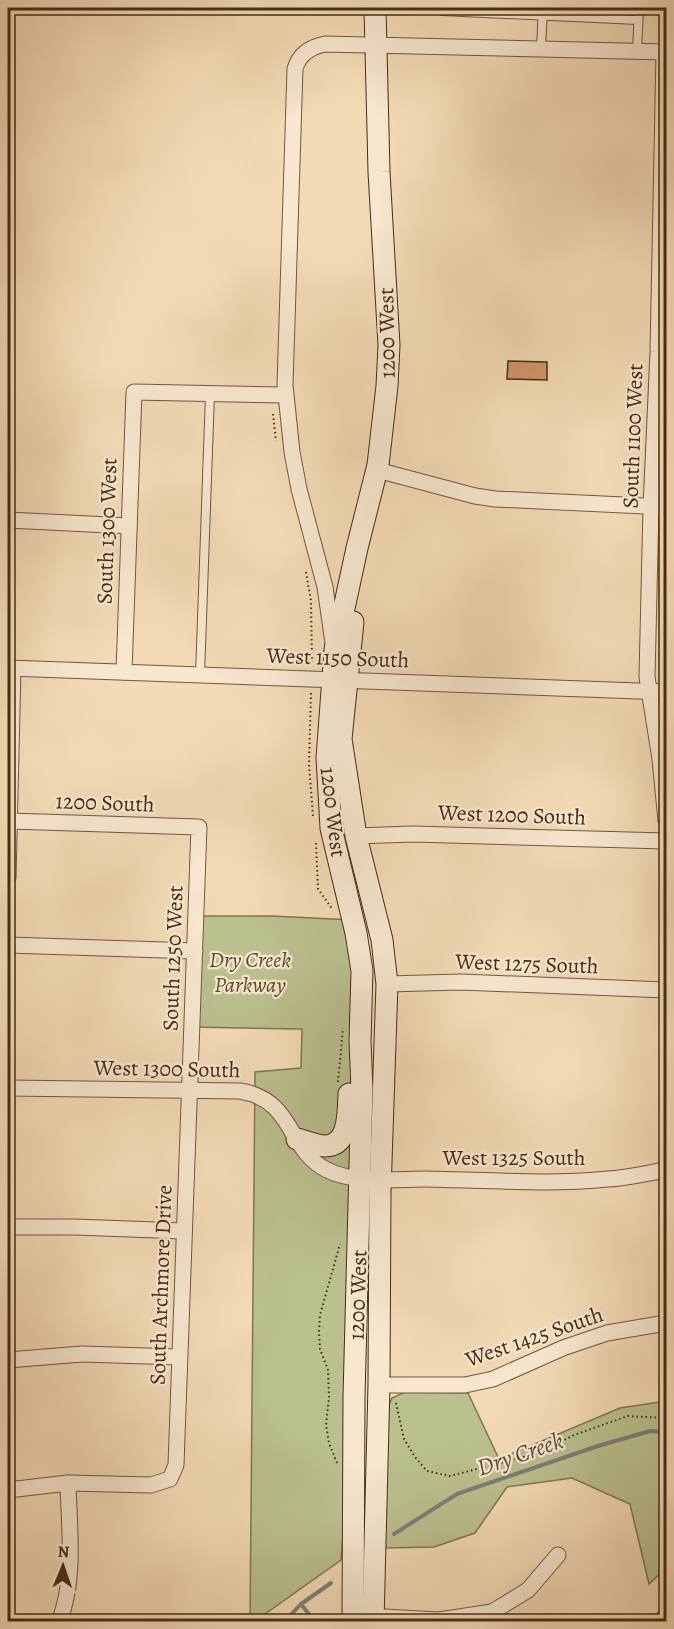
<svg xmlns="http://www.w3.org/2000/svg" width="674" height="1629" font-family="Alegreya,serif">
<rect width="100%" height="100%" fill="#f3dab5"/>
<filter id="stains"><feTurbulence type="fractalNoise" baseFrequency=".00333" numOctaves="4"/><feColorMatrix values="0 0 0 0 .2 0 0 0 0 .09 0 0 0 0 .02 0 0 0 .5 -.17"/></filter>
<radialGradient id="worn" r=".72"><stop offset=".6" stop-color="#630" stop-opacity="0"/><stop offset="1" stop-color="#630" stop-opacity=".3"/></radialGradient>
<!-- green -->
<g fill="#bac08e" stroke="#7f7652" stroke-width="1.5">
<path d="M196,916H272L353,920L354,1396L341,1560L255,1621H250L255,1072L301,1068L302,1029L191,1027Z"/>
<path d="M405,1392L468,1393L499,1459L620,1408L666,1401V1568L649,1584L630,1504L572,1478L507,1487L475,1533L434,1547L382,1548L387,1409L392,1398Z"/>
</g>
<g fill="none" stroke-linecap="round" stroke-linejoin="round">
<!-- stream -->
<g stroke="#7c7f78" stroke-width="4">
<path d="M394,1534L457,1494L598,1446L650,1431L666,1432"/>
<path d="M301,1604L315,1622"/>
<path d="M284,1622L301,1604L331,1583"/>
</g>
</g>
<!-- building -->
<path fill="#d09467" stroke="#442c15" stroke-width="1.5" d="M508,361L547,362V380L507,379Z"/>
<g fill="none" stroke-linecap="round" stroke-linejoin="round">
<defs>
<g id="lane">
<path d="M442,8V11L638,20"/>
<path d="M541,48L543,8"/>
<path d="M637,51L639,8"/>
<path d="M200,675L210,394"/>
</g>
<g id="street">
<path d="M664,52L658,352L651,507L647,677L660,759L666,821"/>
<path d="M377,470L475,496L495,499L666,507"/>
<path d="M8,520L129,526"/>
<path d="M333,643L325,587L299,489L292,452L285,385L295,69C299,54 310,47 325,44L666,52"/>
<path d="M8,668L666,692"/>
<path d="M124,672L134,392L285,395"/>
<path d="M356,836L413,834L666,841"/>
<path d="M8,878L13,668"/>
<path d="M8,945L195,951"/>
<path d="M387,984L461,982L666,990"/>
<path d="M8,1088L240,1091C295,1100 286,1149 327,1170C355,1184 396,1179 426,1179C486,1180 549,1185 608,1179C628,1178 647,1173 666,1170"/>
<path d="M8,1227H74L184,1231"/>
<path d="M8,1360L82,1354L179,1357"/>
<path d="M379,1385H465L493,1379L563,1348L607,1333L666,1323"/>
<path d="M8,1490L68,1483L151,1485L170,1479L176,1465L199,827L9,821"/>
<path d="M365,1616L439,1620L492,1612L528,1590L558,1555"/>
<path d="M59,1622C76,1579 69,1528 68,1483"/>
</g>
<g id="secondary">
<path d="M353,622L341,739L356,836L382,940L387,984L380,1192L379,1385L373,1622"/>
<path d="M297,1139C306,1141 316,1146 325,1146C350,1146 348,1111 349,1094"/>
<path d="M353,1622L354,1397L362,1089L360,1041L362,971L356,933L331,828L327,758L335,650L357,548L378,465L387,386L389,345L379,172L375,8"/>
</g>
</defs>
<!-- lane casing -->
<use href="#lane" stroke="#70583d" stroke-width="10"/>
<!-- street casing -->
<use href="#street" stroke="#70583d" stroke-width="17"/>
<!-- secondary casing -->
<use href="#secondary" stroke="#442c15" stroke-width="23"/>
<!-- path -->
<g stroke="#442c15" stroke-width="2" stroke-dasharray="1.5 3" stroke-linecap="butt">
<path d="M273,414L276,441"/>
<path d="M306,572L311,601L312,662"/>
<path d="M311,693L309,765L313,816"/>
<path d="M316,843L318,889L333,910"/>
<path d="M338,1082L343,1028"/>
<path d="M396,1403L404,1439L415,1457L427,1471L450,1476L539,1453L574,1435L628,1416L666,1418"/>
<path d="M337,1463L329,1443L326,1425L329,1397L328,1370L320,1349L319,1332L320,1315L340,1244"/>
</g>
<!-- lane -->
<use href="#lane" stroke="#f7e7cf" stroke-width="8"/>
<!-- street -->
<use href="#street" stroke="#f7e7cf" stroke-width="15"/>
<!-- secondary -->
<use href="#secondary" stroke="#f7e7cf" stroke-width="21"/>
<defs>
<path id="rail" d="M652,1622L666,1608"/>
</defs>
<!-- rail casing -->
<use href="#rail" stroke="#442c15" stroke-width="6"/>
<!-- rail -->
<use href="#rail" stroke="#f7e7cf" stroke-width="4" stroke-dasharray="11" stroke-linecap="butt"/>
</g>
<g text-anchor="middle" stroke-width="4.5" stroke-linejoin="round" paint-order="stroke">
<!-- street labels -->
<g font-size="22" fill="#442c15" stroke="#f7e7cf">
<text transform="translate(386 333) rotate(-91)" y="8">1200 West</text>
<text transform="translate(632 436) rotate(-88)" y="8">South 1100 West</text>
<text transform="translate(106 531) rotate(-88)" y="8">South 1300 West</text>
<text transform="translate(338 657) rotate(2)" y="8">West 1150 South</text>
<text transform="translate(105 802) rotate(2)" y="8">1200 South</text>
<text transform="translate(334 812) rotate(83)" y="8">1200 West</text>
<text transform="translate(512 814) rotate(2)" y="8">West 1200 South</text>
<text transform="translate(172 958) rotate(-88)" y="8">South 1250 West</text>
<text transform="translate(527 963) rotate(2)" y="8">West 1275 South</text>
<text transform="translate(167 1068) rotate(1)" y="8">West 1300 South</text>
<text x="514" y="1165">West 1325 South</text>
<text transform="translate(160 1285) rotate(-88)" y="8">South Archmore Drive</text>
<text transform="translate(357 1295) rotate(-88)" y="8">1200 West</text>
<text transform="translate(534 1336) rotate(-19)" y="8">West 1425 South</text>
</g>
<!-- park labels -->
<g font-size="22" font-style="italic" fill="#5c4a2d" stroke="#f7e7cf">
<text x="250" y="967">Dry Creek<tspan x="250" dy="25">Parkway</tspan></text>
</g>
<!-- water labels -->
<g font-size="24" font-style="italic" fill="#5c4f3e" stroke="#f7e7cf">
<text transform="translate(520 1454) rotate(-19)" y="8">Dry Creek</text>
</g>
</g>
<!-- margin -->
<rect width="674" height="1629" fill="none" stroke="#f3dab5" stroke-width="30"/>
<rect x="9" y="9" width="656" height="1611" fill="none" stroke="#442c15" stroke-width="3"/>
<rect x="15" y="15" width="644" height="1599" fill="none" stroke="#442c15" stroke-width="1.5"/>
<!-- north arrow -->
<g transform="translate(63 1566) rotate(2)" stroke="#f7e7cf" stroke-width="4.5" paint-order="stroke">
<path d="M0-4.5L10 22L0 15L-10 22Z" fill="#442c15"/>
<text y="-9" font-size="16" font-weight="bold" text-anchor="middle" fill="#442c15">N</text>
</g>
<rect width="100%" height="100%" filter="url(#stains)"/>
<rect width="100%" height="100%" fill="url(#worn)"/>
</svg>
